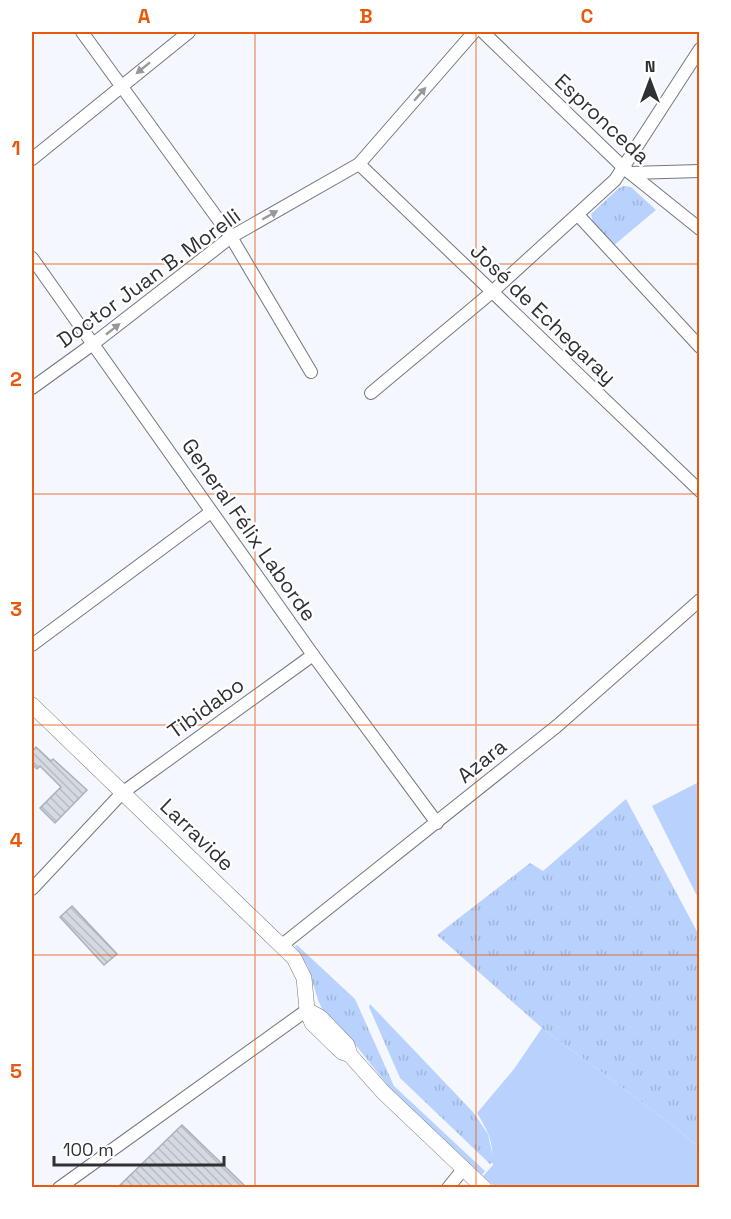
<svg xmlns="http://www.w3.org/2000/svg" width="731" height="1219" font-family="'Space Grotesk',sans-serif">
<defs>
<pattern id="grass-tufts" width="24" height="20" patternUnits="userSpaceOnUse" patternTransform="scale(1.5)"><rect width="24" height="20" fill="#b9d2fd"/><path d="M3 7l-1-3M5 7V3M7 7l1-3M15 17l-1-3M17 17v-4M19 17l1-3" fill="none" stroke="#9fb5d9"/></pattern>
<pattern id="building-back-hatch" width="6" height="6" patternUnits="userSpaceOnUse" patternTransform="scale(1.5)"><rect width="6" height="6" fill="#d5dae2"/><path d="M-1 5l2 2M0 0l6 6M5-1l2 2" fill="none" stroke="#b7bbc2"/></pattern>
</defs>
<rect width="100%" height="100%" fill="#f4f7fe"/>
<!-- grass -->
<g fill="url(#grass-tufts)">
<path d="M624,186L631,187L656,210L613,246L593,223L591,214L619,188Z"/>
<path d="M626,799L699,935V1148L679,1130L542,1028L437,935L530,863L543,871Z"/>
<path d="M297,945L355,999L394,1086L485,1171L482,1175L392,1091L358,1048L324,1013L318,1000L308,967L295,946Z"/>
<path d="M370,1004L473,1112L488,1134L494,1162L490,1164L400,1078L369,1007Z"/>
</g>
<!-- park -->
<g fill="#b9d2fd">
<path d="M699,782V900L652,806Z"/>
<path d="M542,1028L679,1130L699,1148V1187H495L483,1176L493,1165C492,1139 490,1135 477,1113L514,1069Z"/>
</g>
<!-- building -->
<g fill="url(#building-back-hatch)" stroke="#acb0b8" stroke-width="1.5">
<path d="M36,747L51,761L53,759L87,790L55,823L40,808L61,787L40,766L37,769L32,764V752Z"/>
<path d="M72,906L117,954L104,965L60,917Z"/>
<path d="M182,1125L247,1188H117Z"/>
</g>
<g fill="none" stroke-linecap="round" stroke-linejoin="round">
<defs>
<g id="minor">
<path d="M82,32L231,237L311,372"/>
<path d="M483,32L624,168L700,229"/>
<path d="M32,159L189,32"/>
<path d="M359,164L700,491"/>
<path d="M630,173L700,171"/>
<path d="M578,215L700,347"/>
<path d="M32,258L313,655L437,823"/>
<path d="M32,388L93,344L231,237L359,164L474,32"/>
<path d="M371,393L492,292L615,180L700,49"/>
<path d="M32,645L211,512"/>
<path d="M32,889L122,793L313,655"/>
<path d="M282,945L557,726L700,600"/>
<path d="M59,1188L307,1010"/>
<path d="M448,1188L464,1168"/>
</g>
<g id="tertiary">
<path d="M32,705L294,958L304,978L307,1010L312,1023L342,1052L350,1055"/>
<path d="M307,1010L320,1017L347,1045L350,1055L383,1092L484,1188"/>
</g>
</defs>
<!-- minor casing -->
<use href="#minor" stroke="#73787e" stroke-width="14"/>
<!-- tertiary casing -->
<use href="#tertiary" stroke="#73787e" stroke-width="16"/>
<!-- minor -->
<use href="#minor" stroke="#fff" stroke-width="12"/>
<!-- tertiary -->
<use href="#tertiary" stroke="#fff" stroke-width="15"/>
</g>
<!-- one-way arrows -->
<defs><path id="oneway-solid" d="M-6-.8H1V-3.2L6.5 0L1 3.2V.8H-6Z" transform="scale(1.5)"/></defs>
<g fill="#969899">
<use href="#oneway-solid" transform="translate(143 68) rotate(141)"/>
<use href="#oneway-solid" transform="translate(420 94) rotate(-49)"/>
<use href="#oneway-solid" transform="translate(270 215) rotate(-30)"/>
<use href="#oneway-solid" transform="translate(113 329) rotate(-38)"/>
</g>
<!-- grid -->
<path fill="none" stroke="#e8590c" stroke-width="1.5" stroke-opacity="0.55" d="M255,32V1188M476,32V1188M32,264H700M32,494H700M32,725H700M32,955H700"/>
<g text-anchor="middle" stroke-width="4.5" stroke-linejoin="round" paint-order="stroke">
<!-- street labels -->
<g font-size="21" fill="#2e3033" stroke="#fff">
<text transform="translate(602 119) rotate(43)" y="7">Espronceda</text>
<text transform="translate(149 278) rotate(-36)" y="7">Doctor Juan B. Morelli</text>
<text transform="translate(543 314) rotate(44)" y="7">José de Echegaray</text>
<text transform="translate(249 530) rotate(55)" y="7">General Félix Laborde</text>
<text transform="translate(206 708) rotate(-36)" y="7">Tibidabo</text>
<text transform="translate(482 761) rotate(-39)" y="7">Azara</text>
<text transform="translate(197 835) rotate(44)" y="7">Larravide</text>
</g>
</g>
<!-- border -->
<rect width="731" height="1219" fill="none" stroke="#ffffff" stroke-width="66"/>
<!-- north arrow -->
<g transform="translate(650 81)" stroke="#ffffff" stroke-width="4.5" paint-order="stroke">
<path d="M0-4.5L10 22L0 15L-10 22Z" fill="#2e3033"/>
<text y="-9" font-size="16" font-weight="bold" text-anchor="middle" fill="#2e3033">N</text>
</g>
<!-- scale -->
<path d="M54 1156v9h170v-9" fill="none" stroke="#2e3033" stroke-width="3"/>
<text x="63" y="1156" font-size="18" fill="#2e3033" stroke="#ffffff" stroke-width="4.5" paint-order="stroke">100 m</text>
<rect x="33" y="33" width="665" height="1153" fill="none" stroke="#e8590c" stroke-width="2"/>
<g font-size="20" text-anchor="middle" font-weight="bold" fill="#e8590c">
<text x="144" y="23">A</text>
<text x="366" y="23">B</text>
<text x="587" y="23">C</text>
<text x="16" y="155">1</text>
<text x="16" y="386">2</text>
<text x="16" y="616">3</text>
<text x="16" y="847">4</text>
<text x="16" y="1078">5</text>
</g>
</svg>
